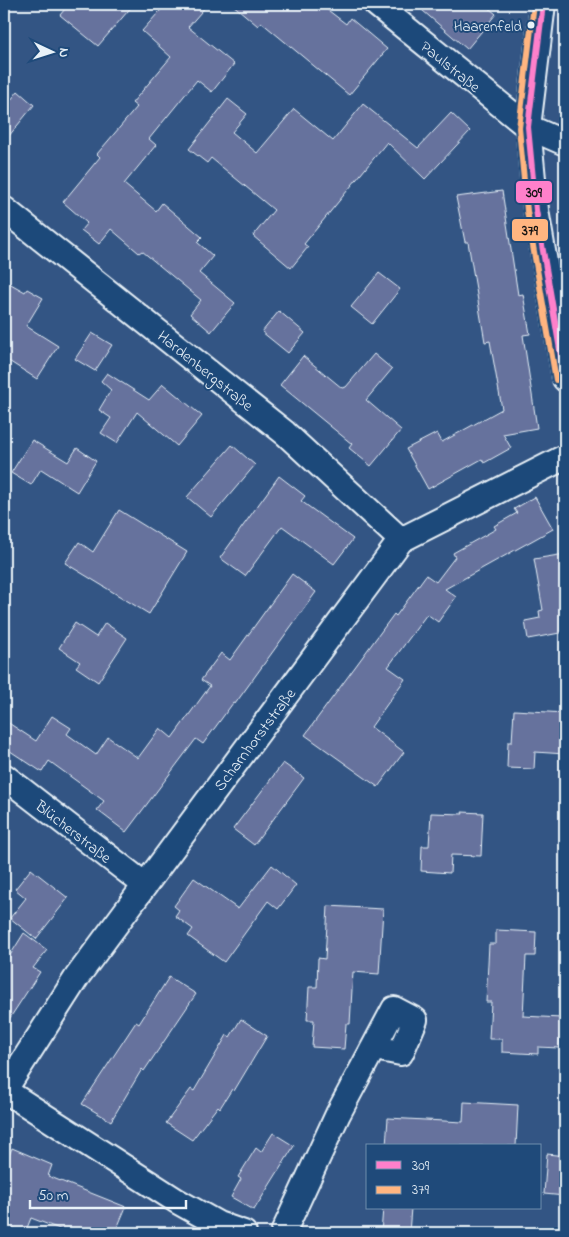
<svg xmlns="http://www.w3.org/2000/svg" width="569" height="1237" font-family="'Indie Flower',sans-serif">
<rect width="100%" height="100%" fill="#335584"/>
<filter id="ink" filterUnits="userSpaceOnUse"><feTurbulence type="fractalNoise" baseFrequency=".02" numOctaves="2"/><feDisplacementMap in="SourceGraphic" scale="10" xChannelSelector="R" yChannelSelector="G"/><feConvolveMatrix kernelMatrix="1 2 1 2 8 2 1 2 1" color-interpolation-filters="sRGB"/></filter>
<g filter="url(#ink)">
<!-- building -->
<g fill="#66729d" stroke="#e8f1f8">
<path d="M69,4H134L98,46L60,15Z"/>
<path d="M166,4H208L188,27L234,64L212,92L197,80L149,139L156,145L124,184L156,211L162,203L202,237L197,242L213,256L199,273L235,303L211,332L190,314L201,300L142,251L139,253L111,229L99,244L81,230L87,223L63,202L100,157L97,154L137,107L132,103L171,57L142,31Z"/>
<path d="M232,4H320L346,24L350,18L387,49L349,95L261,22L258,26Z"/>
<path d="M415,4H484L496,14L467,49Z"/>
<path d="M18,91L34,105L4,142V109Z"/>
<path d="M228,99L247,114L232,132L257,153L294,109L333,141L363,104L418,148L451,113L470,131L425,179L387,142L304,244L308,247L291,268L253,236L274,210L211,158L207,163L189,149Z"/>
<path d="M502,191L518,295L523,294L530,334L523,335L537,428L503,434L511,448L484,463L482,459L428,489L406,449L437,433L442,442L502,409L490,341L485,342L468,242H465L456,197Z"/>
<path d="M379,273L400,289L372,324L351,307Z"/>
<path d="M9,283L25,292L27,289L43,298L26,326L58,346L37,379L4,358V293Z"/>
<path d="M279,311L305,333L288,353L262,332Z"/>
<path d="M92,333L112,345L95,371L75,359Z"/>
<path d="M374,354L392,369L366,400L401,430L371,466L349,448L352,444L280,385L303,356L342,388L346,387Z"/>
<path d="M107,373L149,400L163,384L202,416L177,446L137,412L117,443L101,433L111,418L99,410L111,390L101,381Z"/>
<path d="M32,440L68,462L77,448L96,461L77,492L41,469L31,485L11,473Z"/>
<path d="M232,445L255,465L211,517L187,497Z"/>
<path d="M279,476L305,496L301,501L353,539L334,564L282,526L245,576L220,558Z"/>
<path d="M535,497L553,529L445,589L456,597L438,622L427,614L388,667L405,679L371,727L404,752L378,787L305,735L394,614L396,616L426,575L436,582L455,557L453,553L496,529L494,526L517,513L514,509Z"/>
<path d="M119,510L187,552L149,614L65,563L79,542L93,552Z"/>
<path d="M565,554V632L528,639L525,621L540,618L539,611L543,610L534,559Z"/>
<path d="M292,574L316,592L235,704L233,703L203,744L196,739L126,832L97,810L104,801L49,761L42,772L4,747V720L36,741L52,716L71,728L67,734L96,755L108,737L138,758L160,728L172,738L210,686L201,680L221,653L230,660Z"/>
<path d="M75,623L96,637L105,623L127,638L98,682L76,667L80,662L59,648Z"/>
<path d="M514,710L565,713V754L535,752L534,769L507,768L508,742H512Z"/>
<path d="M283,763L304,778L254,845L233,829Z"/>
<path d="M462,812L483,813L481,856L451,855L450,873L421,871L422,846H429L431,813L463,814Z"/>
<path d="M272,865L296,885L278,909L268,901L224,962L188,936L193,929L175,916L179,910L174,906L194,878L238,909Z"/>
<path d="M31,869L68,898L36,939L10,918L26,898L15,889Z"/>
<path d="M328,906L383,909L379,974L353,972L350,1024H346L344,1049L312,1047L314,1020H307L309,987H317L318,958L325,959Z"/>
<path d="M496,930L536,932L535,956H526L523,1016L561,1018L559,1048L538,1047V1054L502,1052V1039H489L491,1002H486L489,944H496Z"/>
<path d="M24,933L47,950L33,968L40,972L4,1027V965Z"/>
<path d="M169,977L196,994L144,1071L142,1069L111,1121L82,1104L136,1022L139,1024Z"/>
<path d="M241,1019L267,1036L234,1091L232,1089L220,1108L218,1106L192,1140L166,1123L191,1089L194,1091L227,1035L230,1037Z"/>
<path d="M464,1102L518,1105L516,1146H386L388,1118L463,1122Z"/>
<path d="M273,1133L294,1146L254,1210L231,1197L241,1179L238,1177L256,1148L261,1152Z"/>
<path d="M12,1148L52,1165L48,1176L126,1207L115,1233H70L31,1218L25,1233L4,1224V1168Z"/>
<path d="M547,1154L565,1156V1196L544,1194Z"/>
<path d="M383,1208H411L409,1233H381Z"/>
</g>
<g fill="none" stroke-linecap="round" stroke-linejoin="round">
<defs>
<g id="minor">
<path d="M376,4L528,127L565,143"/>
<path d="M543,4L528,127L536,210L565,379"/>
<path d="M4,209L285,433L401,540"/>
<path d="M4,776L145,885"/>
<path d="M4,1090L177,1201L218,1224L244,1233"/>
<path d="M4,1091L77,977L401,540L565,457"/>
<path d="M283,1233L338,1114L394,1009L415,1020L401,1053L375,1048"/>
</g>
</defs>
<!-- minor casing -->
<use href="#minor" stroke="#e8f1f8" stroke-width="28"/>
<!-- minor -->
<use href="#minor" stroke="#1f4a7a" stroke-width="24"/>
<defs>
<path id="bus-1" d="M543,4L528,127L536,210L565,379"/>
<path id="bus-2" d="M534,4L519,128L527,211L556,380"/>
</defs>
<!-- bus-1 casing -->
<use href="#bus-1" stroke="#1f4a7a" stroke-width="10"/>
<!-- bus-2 casing -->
<use href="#bus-2" stroke="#1f4a7a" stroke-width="10"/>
<!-- bus-1 -->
<use href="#bus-1" stroke="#ff80cb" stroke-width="6"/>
<!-- bus-2 -->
<use href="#bus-2" stroke="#ffb580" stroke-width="6"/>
</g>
</g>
<!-- markers -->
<circle fill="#e8f1f8" stroke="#1f4a7a" stroke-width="2" cx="531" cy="25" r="4.5"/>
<g text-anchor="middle" stroke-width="4" stroke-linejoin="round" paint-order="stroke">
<!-- bus labels -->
<g font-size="15" fill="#e8f1f8" stroke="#1f4a7a" text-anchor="end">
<text x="522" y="31">Haarenfeld</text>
</g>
<!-- street labels -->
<g font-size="16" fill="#e8f1f8" stroke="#1f4a7a">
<text transform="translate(451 66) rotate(39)" y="6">Paulstraße</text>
<text transform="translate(206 370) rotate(39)" y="6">Hardenbergstraße</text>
<text transform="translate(254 739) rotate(-53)" y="6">Scharnhorststraße</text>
<text transform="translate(74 831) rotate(38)" y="6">Blücherstraße</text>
</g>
</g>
<g stroke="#1f4a7a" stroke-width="2">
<rect x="515" y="180" width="38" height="24" rx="5" fill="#ff80cb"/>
<rect x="511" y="218" width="38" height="24" rx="5" fill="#ffb580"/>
</g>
<g font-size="14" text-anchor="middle" font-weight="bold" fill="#111">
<text x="534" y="197">309</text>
<text x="530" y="235">379</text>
</g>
<!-- margin -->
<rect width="569" height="1237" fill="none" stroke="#1f4a7a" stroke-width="20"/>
<rect x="10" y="10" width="549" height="1217" fill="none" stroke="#e8f1f8" stroke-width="2" filter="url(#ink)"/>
<!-- legend -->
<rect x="366" y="1144" width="175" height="65" fill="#1f4a7a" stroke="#6f8dac"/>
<rect x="376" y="1161" width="25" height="8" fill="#ff80cb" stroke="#6f8dac"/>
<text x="412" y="1170" font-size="15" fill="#e8f1f8">309</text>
<rect x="376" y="1186" width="25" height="8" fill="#ffb580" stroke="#6f8dac"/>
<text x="412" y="1194" font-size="15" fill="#e8f1f8">379</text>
<!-- north arrow -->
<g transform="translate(52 52) rotate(94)" stroke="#1f4a7a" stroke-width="4" paint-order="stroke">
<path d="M0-4L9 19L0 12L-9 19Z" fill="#e8f1f8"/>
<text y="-8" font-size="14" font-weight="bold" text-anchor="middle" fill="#e8f1f8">N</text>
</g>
<!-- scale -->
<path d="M30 1200v8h156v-8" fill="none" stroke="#e8f1f8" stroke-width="2.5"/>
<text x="38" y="1200" font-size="15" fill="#e8f1f8" stroke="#1f4a7a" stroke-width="4" paint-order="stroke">50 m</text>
</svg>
